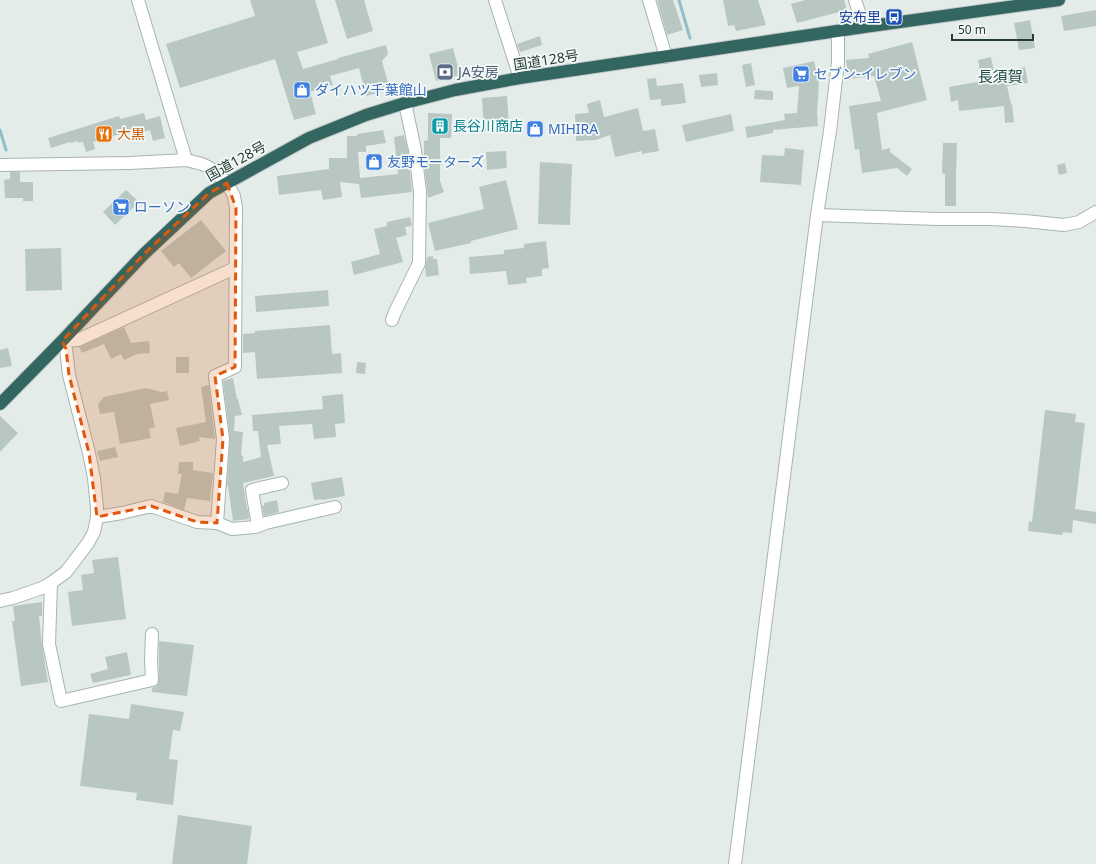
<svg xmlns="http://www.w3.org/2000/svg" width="1096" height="864" font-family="'Noto Sans','Noto Sans JP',sans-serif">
<rect width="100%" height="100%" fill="#e4ece9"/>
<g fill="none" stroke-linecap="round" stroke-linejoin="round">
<!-- stream -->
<g stroke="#91becc" stroke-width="3">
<path d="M679,0L690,38"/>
<path d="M0,130L6,150"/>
</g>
</g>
<!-- building -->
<g fill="#b9c7c2">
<path d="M250,0H315L328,43L297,52L303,69L338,59V58L386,45L388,54L382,61L390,90L366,96L359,68L330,76L333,85L310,92L316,114L294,120L275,59L180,88L166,44L255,16Z"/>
<path d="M335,0H364L373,31L347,39Z"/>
<path d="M657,0H673L683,30L667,35Z"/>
<path d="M723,0H758L766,25L736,31L734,25L728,26Z"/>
<path d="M805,0H844L847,10L797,23L791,4Z"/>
<path d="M1096,10V26L1064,31L1061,16Z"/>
<path d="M1030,20L1035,48L1019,50L1014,23Z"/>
<path d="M540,36L542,45L520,52L517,44Z"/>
<path d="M912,42L927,100L877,113L882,150L890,148V152L912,169L907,176L897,168L862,173L859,149L855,150L849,106L881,101L874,76L849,79L846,60L869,58L868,54Z"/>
<path d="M453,48L460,75L436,81L429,54Z"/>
<path d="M991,57L994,72L1025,67L1028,83L1007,86L1011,104H1012L1014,122L1005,123L1004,106L959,111L958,100L951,102L949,87L982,81L978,60Z"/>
<path d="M814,61L819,83L817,113L818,126L773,130V133L747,138L745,127L785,120L784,114L797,113L799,86L787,88L783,68Z"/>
<path d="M751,63L755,85L746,87L742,65Z"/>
<path d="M717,73L718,85L701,87L699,75Z"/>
<path d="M656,78L657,86L683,83L686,103L661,106V99L650,100L647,79Z"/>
<path d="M755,90L773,91V100L754,99Z"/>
<path d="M507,96L509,129L484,131L482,98Z"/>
<path d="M600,100L604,117L638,108L643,131L655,129L659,151L642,154V151L615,157L610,135L596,140L576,141L575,114L589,113L587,104Z"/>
<path d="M144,113L146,120L160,116L165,138L153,141L150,130L131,135L130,131L93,142L95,149L86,152L83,142L78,143V141L70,143V142L51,148L48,138L119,116L120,119Z"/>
<path d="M428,113L452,114L451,138H440V181L444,192L428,198L424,162V141L428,140Z"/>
<path d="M731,114L734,131L686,142L682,125Z"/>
<path d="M383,130L386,143L366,146V152H358L360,178L398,174L394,137L404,135L408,151L412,192L361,198L359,184L340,182L342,197L323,200L321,190L279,195L277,176L329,169V158H347V136H357V134Z"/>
<path d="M943,143H957L956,174V206H945V174L942,173Z"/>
<path d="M785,148L804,150L801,185L760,182L762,155L784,156Z"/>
<path d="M506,151L507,168L487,170L486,152Z"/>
<path d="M540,162L572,164L570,225L538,224Z"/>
<path d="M1065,163L1067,173L1059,175L1057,165Z"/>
<path d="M10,172H20V182H33V201H23V198H5L4,180L10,179Z"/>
<path d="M506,180L518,229L471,241V243L435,251L428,223L484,209L479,187Z"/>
<path d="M126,190L139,202L115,225L103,212Z"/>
<path d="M410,217L412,226L405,227L407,235L396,238L403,262L354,275L351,262L380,254L374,229L387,226V222Z"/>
<path d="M201,220L226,251L191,278L179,263L174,267L161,251Z"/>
<path d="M546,241L549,268L542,269V276L526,278L527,283L508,285L506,271L470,274L469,257L504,254V250L524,248V244Z"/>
<path d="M61,248L62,290L26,291L25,249Z"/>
<path d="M433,256V259H437L439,275L426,277L425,268L426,263L427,257Z"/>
<path d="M328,290L329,306L256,312L255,296Z"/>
<path d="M330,325L332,354L341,353L342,373L257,379L255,352L243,353V334L255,333V331Z"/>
<path d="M124,327L131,343L149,341L150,353L137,354L124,360L121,354L111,359L104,344L82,353L79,347Z"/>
<path d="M8,348L12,366L0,368V350Z"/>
<rect x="176" y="357" width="13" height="16"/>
<path d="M357,362L366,363L365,374L356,373Z"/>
<path d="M233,378L237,399H238L242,415L235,416L234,431L243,432L241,455L243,456V462L261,457L258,431H253L252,415L323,409L322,396L343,394L345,423L335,424L336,437L314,439L312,424L279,426L281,444L267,445L274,476L243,483L247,509H248L249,519L233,521L228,486H227L230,438L223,381Z"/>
<path d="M209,385L215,439L199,437L200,441L180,446L176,428L206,422L201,387Z"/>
<path d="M146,388L161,392L167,391L169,400L150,404L155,427L149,429L151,438L120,444L114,412L100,414L98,404L104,397Z"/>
<path d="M1045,410L1076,414L1075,422L1085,423L1075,509L1096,512V524L1073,520L1072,533L1063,532L1062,535L1028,531L1029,521L1032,522Z"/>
<path d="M0,416L18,433L0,452Z"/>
<path d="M115,447L118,457L100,461L97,451Z"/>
<path d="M179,462H193V470L213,473L210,501L187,498L184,510L163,502L165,492L178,494L182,474H178Z"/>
<path d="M342,477L345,496L322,500V499L314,500L311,483Z"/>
<path d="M277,500L279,512L264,516L262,506H264V503Z"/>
<path d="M118,557L126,619L72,626L68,592L83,590L81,575L94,573L92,560Z"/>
<path d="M42,602V616H39L42,645L48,682L21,686L12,621H15L13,606Z"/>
<path d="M159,641L194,645L187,696L152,692V688L157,686L159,680Z"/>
<path d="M127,652L131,675L93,683L90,674L108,669L105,657Z"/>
<path d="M131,704L184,712L180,731L173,730L169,759L178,760L173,805L136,800L137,793L80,786L89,714L129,719Z"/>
<path d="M178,815L252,826L247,864H172Z"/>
</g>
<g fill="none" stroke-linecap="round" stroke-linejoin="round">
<defs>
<g id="minor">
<path d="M138,0L186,160"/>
<path d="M495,0L520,78"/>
<path d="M649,0L666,57"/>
<path d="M855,0L864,27"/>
<path d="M0,165L130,163L186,160L202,164L212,169L227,183L234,196L236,208L235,367L215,376L223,439L217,523L197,522L151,506L122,513L97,517"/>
<path d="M817,215L938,219H990L1025,221L1064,225L1079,222L1096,212"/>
<path d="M392,320L395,312L419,263L420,192L415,150L405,103"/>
<path d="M217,523L232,529L255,527L266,523L335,507"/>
<path d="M258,526L252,490L282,483"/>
<path d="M51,583L49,644L61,701L152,680L151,659L152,634"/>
<path d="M0,601L13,598L42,588L51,583L66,572L88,543L94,532L97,517V508L94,478L89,453L69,375L66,349L62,341L78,340L235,268"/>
<path d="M735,864L817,215L830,131L838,62V31"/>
</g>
<path id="highway" d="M0,404L62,341L144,254L209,193L309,138L366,115L405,103L455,90L520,78L864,27L1059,0"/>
</defs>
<!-- minor casing -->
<use href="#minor" stroke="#a7b4b0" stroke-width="14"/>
<!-- highway casing -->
<use href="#highway" stroke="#c2c8c7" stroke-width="14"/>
<!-- minor -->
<use href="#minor" stroke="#fff" stroke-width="12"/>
<!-- highway -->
<use href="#highway" stroke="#336660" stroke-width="12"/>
</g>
<!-- marked area -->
<path fill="#de580e" fill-opacity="0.2" stroke="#de580e" stroke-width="3" stroke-dasharray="8 5" stroke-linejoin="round" d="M227,183L236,208L235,367L215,376L223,439L217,523L197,522L151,506L97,517L89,453L69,375L66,349L62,341L144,254L209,193Z"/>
<!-- icons -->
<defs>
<symbol id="bus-square" viewBox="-11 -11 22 22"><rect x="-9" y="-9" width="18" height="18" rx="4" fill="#1a4fb4" stroke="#f4f9f7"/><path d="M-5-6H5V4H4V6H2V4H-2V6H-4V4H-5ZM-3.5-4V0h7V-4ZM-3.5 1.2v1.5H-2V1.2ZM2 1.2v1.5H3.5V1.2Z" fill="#fff"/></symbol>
<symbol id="bank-square" viewBox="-11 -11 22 22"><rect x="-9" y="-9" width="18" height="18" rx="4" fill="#5c6f8a" stroke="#f4f9f7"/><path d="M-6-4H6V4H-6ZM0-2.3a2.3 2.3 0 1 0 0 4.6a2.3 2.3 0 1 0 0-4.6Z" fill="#fff"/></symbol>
<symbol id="supermarket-square" viewBox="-11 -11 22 22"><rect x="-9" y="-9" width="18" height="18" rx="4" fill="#3f7fe0" stroke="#f4f9f7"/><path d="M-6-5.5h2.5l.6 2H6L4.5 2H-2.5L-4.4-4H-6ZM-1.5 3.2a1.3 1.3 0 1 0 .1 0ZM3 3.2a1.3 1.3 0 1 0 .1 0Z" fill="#fff"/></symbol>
<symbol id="shop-square" viewBox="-11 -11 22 22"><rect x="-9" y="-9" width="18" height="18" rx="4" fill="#3f7fe0" stroke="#f4f9f7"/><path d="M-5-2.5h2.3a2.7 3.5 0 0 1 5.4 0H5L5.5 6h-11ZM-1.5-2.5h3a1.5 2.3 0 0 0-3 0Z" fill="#fff"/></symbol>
<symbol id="building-square" viewBox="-11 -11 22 22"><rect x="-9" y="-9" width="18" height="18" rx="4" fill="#0f9aa8" stroke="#f4f9f7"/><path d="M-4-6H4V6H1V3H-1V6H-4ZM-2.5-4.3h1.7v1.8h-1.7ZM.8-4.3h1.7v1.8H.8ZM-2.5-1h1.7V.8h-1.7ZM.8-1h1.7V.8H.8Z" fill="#fff"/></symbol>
<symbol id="restaurant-square" viewBox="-11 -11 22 22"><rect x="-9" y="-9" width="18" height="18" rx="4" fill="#e8710a" stroke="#f4f9f7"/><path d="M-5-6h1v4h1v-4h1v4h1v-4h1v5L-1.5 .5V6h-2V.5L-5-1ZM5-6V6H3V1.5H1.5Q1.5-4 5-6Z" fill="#fff"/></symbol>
</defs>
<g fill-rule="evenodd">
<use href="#bus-square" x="884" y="7" width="20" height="20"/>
<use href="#bank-square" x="435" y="62" width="20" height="20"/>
<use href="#supermarket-square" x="791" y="64" width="20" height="20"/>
<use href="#shop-square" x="292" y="80" width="20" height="20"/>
<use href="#building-square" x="430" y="116" width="20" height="20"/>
<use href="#shop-square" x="525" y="119" width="20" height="20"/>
<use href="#restaurant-square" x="94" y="124" width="20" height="20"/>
<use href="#shop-square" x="364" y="152" width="20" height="20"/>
<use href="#supermarket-square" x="111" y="197" width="20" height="20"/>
</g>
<g text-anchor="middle" stroke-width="3.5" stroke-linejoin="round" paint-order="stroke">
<!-- transit labels -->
<g font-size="14" fill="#164399" stroke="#f4f9f7" text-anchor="end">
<text x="881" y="22">安布里</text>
</g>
<!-- street labels -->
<g font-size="14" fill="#253c38" stroke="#f4f9f7">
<text transform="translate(546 60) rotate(-9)" y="5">国道128号</text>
<text transform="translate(236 161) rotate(-29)" y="5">国道128号</text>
</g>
<!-- service labels -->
<g font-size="14" fill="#4e5e75" stroke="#f4f9f7" text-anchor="start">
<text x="458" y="77">JA安房</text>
</g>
<!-- shop labels -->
<g font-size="14" fill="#366cbe" stroke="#f4f9f7" text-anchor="start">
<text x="814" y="79">セブン-イレブン</text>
<text x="315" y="95">ダイハツ千葉館山</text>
<text x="548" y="134">MIHIRA</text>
<text x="387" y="167">友野モーターズ</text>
<text x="134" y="212">ローソン</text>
</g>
<!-- culture labels -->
<g font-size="14" fill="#0d838f" stroke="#f4f9f7" text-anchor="start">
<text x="453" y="131">長谷川商店</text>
</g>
<!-- food labels -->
<g font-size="14" fill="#c56008" stroke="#f4f9f7" text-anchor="start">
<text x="117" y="139">大黒</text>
</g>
<!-- neighbourhood labels -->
<g font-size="15" fill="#224d46" stroke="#f4f9f7">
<text x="1000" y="82">長須賀</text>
</g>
</g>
<!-- scale -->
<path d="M952 34v6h81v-6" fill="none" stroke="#253c38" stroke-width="2"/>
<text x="958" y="34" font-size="12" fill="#253c38" stroke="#f4f9f7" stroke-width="3" paint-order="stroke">50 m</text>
</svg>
